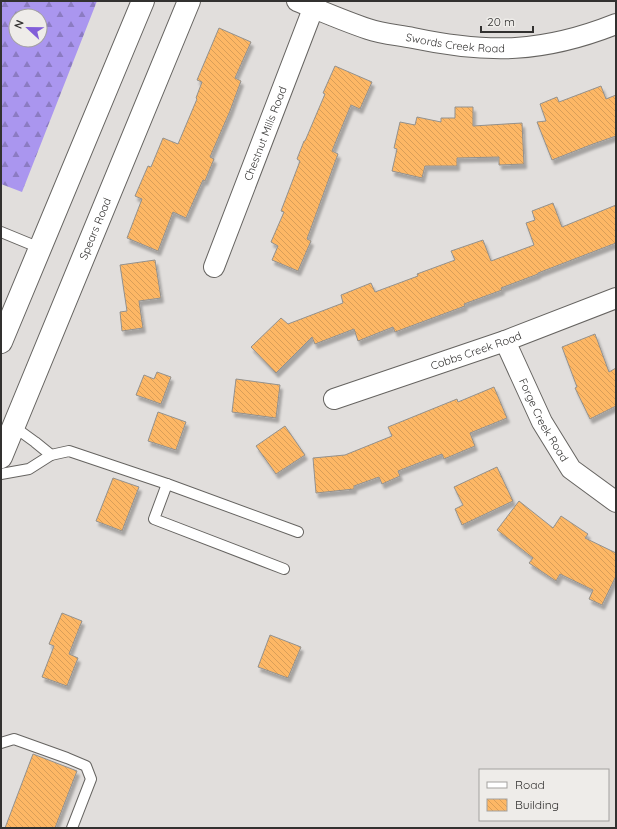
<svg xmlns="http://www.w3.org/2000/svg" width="617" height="829" font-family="Quicksand,sans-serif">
<defs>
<pattern id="forest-firs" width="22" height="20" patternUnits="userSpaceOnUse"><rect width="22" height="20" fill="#aa96ef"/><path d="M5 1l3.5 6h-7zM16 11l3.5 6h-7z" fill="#8b7bc2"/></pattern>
<pattern id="building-back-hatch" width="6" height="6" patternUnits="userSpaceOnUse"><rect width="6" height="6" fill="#fdb765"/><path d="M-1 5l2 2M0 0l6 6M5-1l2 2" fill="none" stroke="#d99e58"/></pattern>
<filter id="shadow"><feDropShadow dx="2.5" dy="4.5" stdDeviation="1" flood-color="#0004"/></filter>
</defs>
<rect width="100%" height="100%" fill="#e1dedc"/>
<!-- forest -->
<path fill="url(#forest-firs)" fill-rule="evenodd" d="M1,1H97L22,192L1,184ZM16,16H40V40H16Z"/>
<!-- building -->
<g fill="url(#building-back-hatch)" stroke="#93918e" filter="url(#shadow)">
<path d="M219,28L251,42L235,78L241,81L230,111L210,157L214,159L205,181L203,180L186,218L173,212L158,251L127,238L142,199L135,196L148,166L151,167L163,138L178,144L197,99L196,98L202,82L197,80Z"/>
<path d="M335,66L372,82L360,109L351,105L332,151L338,154L307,239L311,241L298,271L272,260L278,246L271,242L284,212L281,211L300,161L297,159L304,141H305L325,94L323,93Z"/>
<path d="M601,86L606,99L616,95V136L593,144L552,160L537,122L546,121L540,104L557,97L559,102Z"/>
<path d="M455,107H473V126L522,123L524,164L499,165V157L457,158V166H425L422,178L392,171L397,149L394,148L400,122L415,125L417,117L441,122V118H455Z"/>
<path d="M553,203L562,227L616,205V243L538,273V274L501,288L502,290L464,304L465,306L395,332L393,327L358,341L354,329L315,344L312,337L276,373L251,347L281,318L288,324L343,303L341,295L371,283L375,292L418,276L417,274L455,260L451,251L483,240L491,261L534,245L526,223L535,220L532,211Z"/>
<path d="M155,260L161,298L139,301L143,328L122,331L120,312L127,311L120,265Z"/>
<path d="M595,334L609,372L616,368V406L590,419L575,388L577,387L562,347Z"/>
<path d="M157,372L171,377L161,404L136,395L144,375L154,379Z"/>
<path d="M236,379L280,385L276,418L232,412Z"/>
<path d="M494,387L507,418L470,433L475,446L444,459L442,454L398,471L400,476L382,484L379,477L354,486V489L316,493L313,458L345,455L392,436L388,427L457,399L458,402Z"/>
<path d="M158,412L186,422L176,450L148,441Z"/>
<path d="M285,426L305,455L276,474L256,446Z"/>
<path d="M497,467L513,501L462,525L455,509L463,505L454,487Z"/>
<path d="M113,478L139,487L122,531L96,521Z"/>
<path d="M519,501L553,528L561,516L588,534L585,538L616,553V576L602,605L589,599L593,590L560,574L556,581L529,563L533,558L497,530Z"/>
<path d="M62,613L82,621L69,654L78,658L67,686L42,677L54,646L49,644Z"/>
<path d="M270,635L301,647L288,678L258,667Z"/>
<path d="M33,754L77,771L55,828H5Z"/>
</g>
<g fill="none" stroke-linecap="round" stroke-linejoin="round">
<defs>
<g id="lane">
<path d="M1,232L40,248"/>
<path d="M13,426L35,442L51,455"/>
<path d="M1,474L29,469L51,455L69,451L167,484L298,532"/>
<path d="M167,484L154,519L284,569"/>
<path d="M1,743L14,739L67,758L86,766L91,779L72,828"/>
</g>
<g id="street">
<path id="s1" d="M297,1C321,11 344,21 368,29C382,34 398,35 413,38C489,54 543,53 616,24"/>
<path id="s2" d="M214,267L316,1"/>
<path id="s3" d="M505,341L542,422L571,469L616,502"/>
<path id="s4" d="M334,399L505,341L616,298"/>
</g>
<g id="secondary">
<path d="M1,342L143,1"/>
<path id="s5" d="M1,457L189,1"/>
</g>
</defs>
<!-- lane casing -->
<use href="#lane" stroke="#666461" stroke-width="12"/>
<!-- street casing -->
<use href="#street" stroke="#666461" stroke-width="22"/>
<!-- secondary casing -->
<use href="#secondary" stroke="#666461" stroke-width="24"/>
<!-- lane -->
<use href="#lane" stroke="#fff" stroke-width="10"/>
<!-- street -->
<use href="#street" stroke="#fff" stroke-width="20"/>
<!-- secondary -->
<use href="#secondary" stroke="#fff" stroke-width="22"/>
</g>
<g text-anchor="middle" stroke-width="3" stroke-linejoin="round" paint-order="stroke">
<!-- street labels -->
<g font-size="11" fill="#323130" stroke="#eeece9">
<text dy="4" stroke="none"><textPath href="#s1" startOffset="165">Swords Creek Road</textPath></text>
<text dy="4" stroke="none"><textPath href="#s2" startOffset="143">Chestnut Mills Road</textPath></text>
<text dy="4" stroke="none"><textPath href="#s5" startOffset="247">Spears Road</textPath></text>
<text dy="4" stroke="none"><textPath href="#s4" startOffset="150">Cobbs Creek Road</textPath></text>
<text dy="4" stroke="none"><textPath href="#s3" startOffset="88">Forge Creek Road</textPath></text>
</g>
</g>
<!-- border -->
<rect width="617" height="829" fill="none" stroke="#323130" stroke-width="4"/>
<!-- legend -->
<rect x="479" y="769" width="130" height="52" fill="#eeece9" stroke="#a3a19f"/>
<rect x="487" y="782" width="20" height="6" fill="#ffffff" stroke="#a3a19f"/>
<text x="515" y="789" font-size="12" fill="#323130">Road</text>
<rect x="487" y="799" width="20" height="12" fill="url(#building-back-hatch)" stroke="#a3a19f"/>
<text x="515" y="809" font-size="12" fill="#323130">Building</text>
<!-- north arrow -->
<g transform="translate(28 28) rotate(292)"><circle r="19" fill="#eeece9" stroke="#a3a19f"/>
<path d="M0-3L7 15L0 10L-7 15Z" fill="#815ed9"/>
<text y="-6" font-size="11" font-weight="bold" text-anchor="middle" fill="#323130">N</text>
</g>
<!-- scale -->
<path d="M481 26v6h52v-6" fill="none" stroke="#323130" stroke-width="2"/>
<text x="487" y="26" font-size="12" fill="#323130" stroke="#eeece9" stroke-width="3" paint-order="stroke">20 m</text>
</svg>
